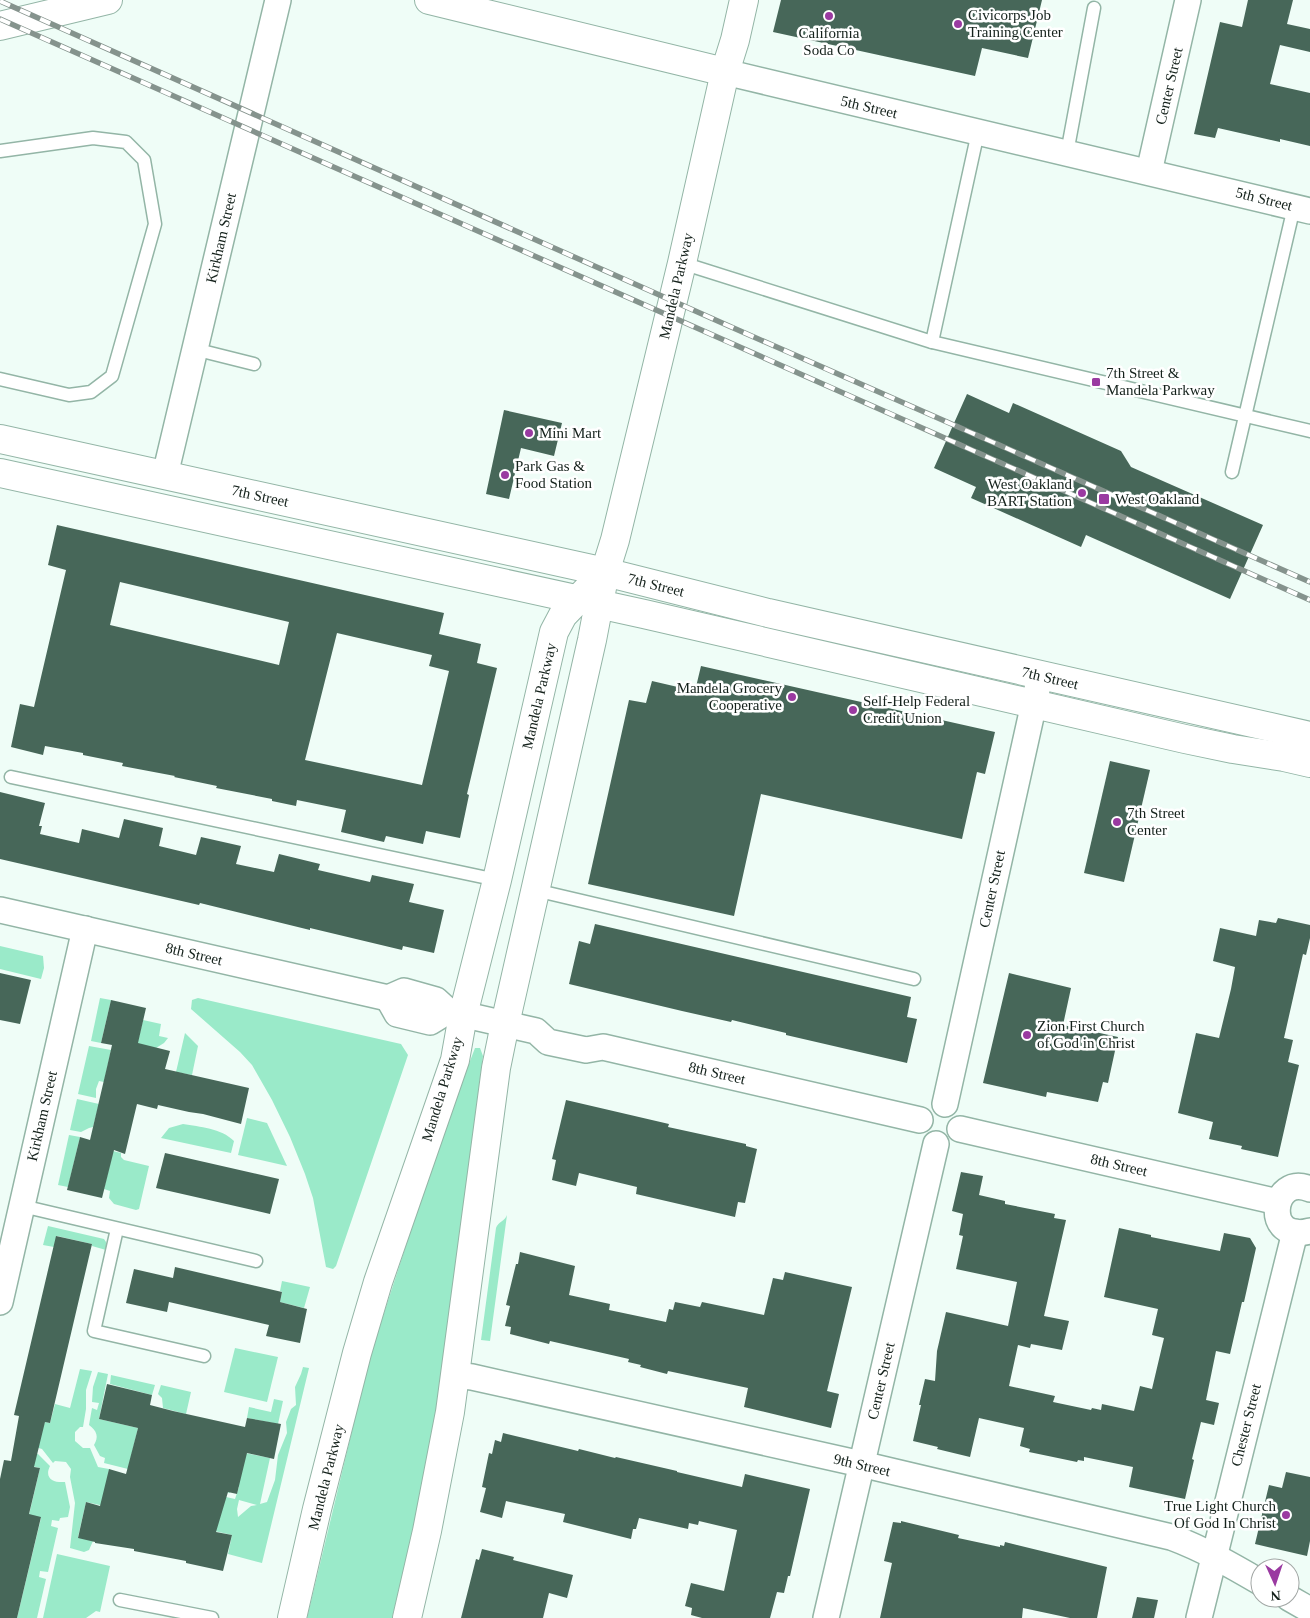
<svg xmlns="http://www.w3.org/2000/svg" width="1310" height="1618" font-family="'Times New Roman',serif">
<rect width="100%" height="100%" fill="#effdf7"/>
<!-- green -->
<g fill="#9aeac9" fill-rule="evenodd">
<path d="M0,946L43,956L44,968L41,979L0,969Z"/>
<path d="M100,998L111,1000L101,1043L91,1041Z"/>
<path d="M198,998L401,1044L408,1055L336,1266L333,1269L326,1267L313,1198L305,1174L290,1137L272,1100L252,1065L240,1052L191,1009L192,1000Z"/>
<path d="M143,1020L161,1024L159,1036L168,1038L164,1043L156,1048L137,1045Z"/>
<path d="M185,1033L198,1046L192,1075L176,1072Z"/>
<path d="M89,1046L111,1050L104,1082L99,1081L96,1089V1098L78,1094Z"/>
<path d="M475,1048H480L483,1056L439,1391L428,1461L403,1572L392,1618H307L370,1356L445,1126Z"/>
<path d="M77,1099L99,1104L93,1127L89,1128L81,1132L70,1130Z"/>
<path d="M247,1118L267,1123L287,1166L238,1155Z"/>
<path d="M183,1124C200,1127 221,1128 234,1141L231,1153L161,1138L169,1128Z"/>
<path d="M69,1135L80,1137L68,1187L58,1185Z"/>
<path d="M113,1151L121,1153V1157L124,1160L149,1166L139,1209L136,1210L114,1204L109,1198L110,1191L104,1189Z"/>
<path d="M507,1215L490,1341L481,1340L496,1228C498,1222 505,1221 507,1215Z"/>
<path d="M48,1226L104,1239L106,1242V1250L92,1246V1244L57,1236L54,1247L43,1245Z"/>
<path d="M282,1281L310,1287L304,1308L280,1302L282,1292L280,1291Z"/>
<path d="M235,1348L278,1357L267,1402L224,1392Z"/>
<path d="M303,1367L309,1368L262,1563L228,1554L232,1535L175,1522L226,1497L235,1499L239,1487L232,1485L230,1493L185,1482L245,1453L270,1458L260,1504L267,1502L275,1480L278,1455L287,1433L286,1422L291,1409L296,1405L295,1387L301,1374ZM239,1500L257,1505L251,1506L238,1517L237,1509Z"/>
<path d="M80,1369L92,1371L86,1390V1409L83,1427H80L75,1432V1441L83,1448H90L98,1467L109,1469L104,1506L86,1502L78,1537L93,1541L89,1550L84,1552L70,1548L75,1503L70,1477L71,1469L66,1462L55,1461L53,1463L42,1449L35,1447L45,1422L50,1423L55,1404L70,1408Z"/>
<path d="M98,1372L108,1374L99,1419L138,1428L128,1469L104,1463L105,1458L100,1456L94,1445C99,1437 97,1431 89,1425L92,1408L97,1410L99,1403L92,1402L93,1387Z"/>
<path d="M111,1375L155,1385L152,1395L110,1384Z"/>
<path d="M161,1385L191,1392L186,1414L163,1408L162,1398L158,1394Z"/>
<path d="M274,1399L283,1401L278,1424L247,1418L249,1407L271,1412Z"/>
<path d="M14,1450L38,1454L50,1466C44,1478 53,1483 65,1482L70,1507L68,1517L60,1518L59,1521L52,1520L51,1526L58,1528L48,1572L40,1571L39,1577L46,1579L37,1618H17L41,1518L29,1515L40,1468L11,1461Z"/>
<path d="M57,1554L110,1566L100,1612L96,1611L86,1618H43Z"/>
</g>
<!-- building -->
<g fill="#476759" fill-rule="evenodd">
<path d="M781,0H1042L1028,58L982,48L975,76L773,32Z"/>
<path d="M1248,0H1293L1287,24L1310,29V52L1280,45L1270,84L1310,93V146L1280,139V142L1218,128L1215,138L1194,134L1220,22L1242,27Z"/>
<path d="M967,394L1009,413L1013,403L1121,451L1131,467L1263,525L1230,599L1086,535L1081,547L971,498L976,487L934,468Z"/>
<path d="M504,410L562,423L554,456L521,448L509,499L486,494Z"/>
<path d="M57,525L444,613L439,634L481,644L477,663L497,668L467,794L469,795L460,838L426,831L423,844L386,836L384,842L341,832L346,810L297,800L296,806L272,801V799L216,788L217,786L174,777L175,776L122,766L123,763L83,755V753L45,746L43,755L11,747L20,704L34,707L66,570L48,565ZM120,582L289,622L279,665L110,625ZM337,633L432,655L429,666L449,671L422,785L305,760Z"/>
<path d="M701,666L995,732L985,774L977,772L962,839L761,794L734,916L588,884L629,700L646,703L652,681L695,691Z"/>
<path d="M1110,761L1150,770L1124,882L1084,873Z"/>
<path d="M0,792L45,803L39,826H42L40,834L79,843L82,829L119,838L124,819L163,828L159,846L196,855L201,837L241,846L236,864L274,872L279,854L320,864L318,870L370,882L372,875L414,884L409,902L444,910L434,953L403,946L402,950L310,928V930L200,903L199,905L0,859Z"/>
<path d="M1278,918L1310,925V938L1306,955L1303,954L1284,1038L1293,1040L1288,1062L1299,1065L1278,1157L1241,1149L1242,1146L1209,1139L1213,1122L1178,1113L1196,1033L1219,1038L1231,989L1235,967L1213,961L1220,928L1256,936L1259,920L1276,923Z"/>
<path d="M595,924L911,997L907,1017L917,1019L907,1063L786,1035V1033L732,1020L731,1022L682,1011L569,984L579,941L590,944Z"/>
<path d="M0,973L31,980L20,1024L0,1020Z"/>
<path d="M1009,973L1071,988L1063,1025L1118,1037L1108,1083L1103,1082L1098,1102L1047,1092L1046,1097L983,1083Z"/>
<path d="M111,1000L146,1008L138,1043L170,1051L165,1069L249,1088L241,1124L203,1114L189,1112L158,1105L157,1109L137,1104L125,1154L114,1150L102,1198L67,1190L80,1137L90,1140L107,1067L112,1045L101,1043Z"/>
<path d="M566,1100L669,1124L668,1127L746,1144V1146L757,1149L745,1203L738,1202L735,1217L636,1194L637,1187L579,1173L576,1186L552,1180L556,1160L552,1159Z"/>
<path d="M165,1153L279,1179L270,1214L156,1188Z"/>
<path d="M961,1172L983,1176L979,1195L1005,1201V1204L1055,1214L1054,1218L1066,1220L1044,1316L1069,1321L1062,1350L1031,1344L1030,1348L1018,1345L1009,1386L1055,1396L1053,1402L1091,1410L1092,1408L1101,1410L1102,1404L1134,1411L1140,1386L1152,1389L1164,1338L1152,1335L1158,1309L1104,1297L1119,1228L1151,1235V1237L1220,1251L1224,1233L1250,1238L1256,1248L1244,1302H1242L1230,1354L1216,1351L1206,1400L1219,1403L1214,1425L1201,1422L1192,1459L1194,1460L1185,1499L1129,1487L1133,1467L1084,1457V1461L1078,1460L1077,1462L1029,1452L1030,1449L1020,1446L1024,1428L979,1418L970,1457L937,1449L938,1447L913,1441L921,1405H919L925,1379L935,1381L937,1351L946,1312L1008,1326L1017,1282L956,1269L963,1236L959,1235L963,1214L952,1211Z"/>
<path d="M56,1236L92,1244L50,1423L45,1422L34,1467L40,1468L29,1514L41,1517L17,1618H0V1479L4,1460L11,1461L19,1416L14,1415Z"/>
<path d="M520,1252L575,1266L569,1295L610,1304L609,1310L666,1322L669,1309L673,1310L675,1302L700,1307L702,1302L764,1315L773,1278L783,1280L785,1272L852,1287L827,1391L839,1394L831,1428L744,1407L748,1388L668,1371L667,1374L640,1367L641,1365L628,1362L629,1359L550,1341L549,1344L510,1334L511,1327L505,1326L510,1306L506,1305L516,1264H518Z"/>
<path d="M175,1267L282,1292L280,1302L307,1309L300,1343L266,1336L269,1325L169,1302L167,1312L126,1303L134,1269L173,1278Z"/>
<path d="M107,1384L152,1395L150,1405L173,1411L245,1427L247,1418L281,1424L274,1459L247,1453L237,1494L228,1492L216,1532L232,1535L223,1571L186,1563V1561L134,1551V1549L95,1543V1542L78,1538L86,1502L100,1506L109,1469L126,1474L138,1428L99,1419Z"/>
<path d="M503,1433L578,1451L579,1449L615,1458L616,1457L677,1471V1472L742,1487L745,1474L810,1489L790,1576H788L784,1593L777,1592L770,1618H702L691,1615L692,1608L685,1606L691,1583L724,1591L737,1530L699,1521L698,1525L689,1523L688,1529L639,1518L636,1529H633L631,1539L563,1522L565,1514L506,1501L502,1518L480,1512L486,1488L482,1487L489,1453L492,1454L495,1440L501,1442Z"/>
<path d="M1286,1472L1310,1477V1541L1307,1556L1255,1544L1269,1485L1282,1488Z"/>
<path d="M901,1521L959,1535L958,1538L1000,1547V1545L1004,1546L1005,1542L1107,1567L1097,1618H1070L1023,1608L1022,1618H880L892,1563L884,1561L893,1522L901,1523Z"/>
<path d="M482,1549L514,1557L513,1560L573,1575L567,1598L549,1593L543,1618H461L476,1559L479,1560Z"/>
<path d="M1137,1597L1158,1600L1154,1618H1132Z"/>
</g>
<g fill="none" stroke-linecap="round" stroke-linejoin="round">
<defs>
<g id="lane">
<path d="M0,151L93,138L126,142L144,160L155,224L112,376L91,392L69,395L0,379"/>
<path d="M1067,153L1094,8"/>
<path d="M682,263L932,342L1310,431"/>
<path d="M932,342L978,132"/>
<path d="M194,349L254,364"/>
<path d="M1232,472L1294,207"/>
<path d="M11,777L497,880"/>
<path d="M535,890L914,979"/>
<path d="M22,1206L256,1261"/>
<path d="M117,1229L94,1331L204,1356"/>
<path d="M120,1600L212,1618"/>
</g>
<g id="street">
<path d="M725,72L1310,211"/>
<path d="M1149,172L1188,0"/>
<path d="M165,475L278,0"/>
<path d="M0,910L388,998L404,991L436,1000L448,1011L536,1031L548,1042L586,1050L603,1047L920,1120"/>
<path d="M388,998L397,1014L430,1022L448,1011"/>
<path d="M945,1104L1040,676"/>
<path d="M960,1129L1278,1202"/>
<path d="M1310,1189C1271,1172 1262,1244 1310,1231"/>
<path d="M0,1302L85,929"/>
<path d="M455,1375L472,1377L861,1464L1171,1537C1203,1549 1231,1565 1260,1582"/>
<path d="M1289,1598L1310,1610"/>
<path d="M826,1618L936,1144"/>
<path d="M1199,1618L1295,1232"/>
</g>
<g id="secondary">
<path d="M429,0L725,72"/>
<path d="M0,26L108,0"/>
<path d="M0,439L605,572L768,613L1310,736"/>
<path d="M0,473L644,614L1185,739L1233,749L1284,757L1310,763"/>
<path d="M292,1618L317,1509L357,1353L378,1282L455,1060L463,1015L497,880L554,632L563,615L588,589"/>
<path d="M407,1618L427,1531L450,1412L496,1068L505,1024L592,640L605,572L615,540L682,263L725,72L735,40L744,0"/>
</g>
</defs>
<!-- lane casing -->
<use href="#lane" stroke="#93b5a6" stroke-width="15"/>
<!-- street casing -->
<use href="#street" stroke="#93b5a6" stroke-width="28"/>
<!-- secondary casing -->
<use href="#secondary" stroke="#93b5a6" stroke-width="30"/>
<!-- lane -->
<use href="#lane" stroke="#fff" stroke-width="12"/>
<!-- street -->
<use href="#street" stroke="#fff" stroke-width="25"/>
<!-- secondary -->
<use href="#secondary" stroke="#fff" stroke-width="28"/>
<defs>
<g id="rail">
<path d="M0,1L729,326L1310,582"/>
<path d="M0,19L1310,600"/>
</g>
</defs>
<!-- rail casing -->
<use href="#rail" stroke="#85938d" stroke-width="5.5"/>
<!-- rail -->
<use href="#rail" stroke="#fff" stroke-width="4" stroke-dasharray="11" stroke-linecap="butt"/>
</g>
<!-- markers -->
<g fill="#9a3aa1" stroke="#fff" stroke-width="2">
<circle cx="829" cy="16" r="5"/>
<circle cx="958" cy="24" r="5"/>
<rect x="1091" y="377" width="10" height="10" rx="2.5"/>
<circle cx="529" cy="433" r="5"/>
<circle cx="505" cy="475" r="5"/>
<circle cx="1082" cy="493" r="5"/>
<rect x="1098" y="493" width="12" height="12" rx="2.5"/>
<circle cx="792" cy="697" r="5"/>
<circle cx="853" cy="710" r="5"/>
<circle cx="1117" cy="822" r="5"/>
<circle cx="1027" cy="1035" r="5"/>
<circle cx="1286" cy="1515" r="5"/>
</g>
<g text-anchor="middle" stroke-width="5" stroke-linejoin="round" paint-order="stroke">
<!-- poi labels -->
<g font-size="15" fill="#14211b" stroke="#fff" text-anchor="start">
<text x="968" y="20">Civicorps Job<tspan x="968" dy="17">Training Center</tspan></text>
<text x="829" y="38" text-anchor="middle">California<tspan x="829" dy="17">Soda Co</tspan></text>
<text x="1106" y="378">7th Street &amp;<tspan x="1106" dy="17">Mandela Parkway</tspan></text>
<text x="539" y="438">Mini Mart</text>
<text x="515" y="471">Park Gas &amp;<tspan x="515" dy="17">Food Station</tspan></text>
<text x="1072" y="489" text-anchor="end">West Oakland<tspan x="1072" dy="17">BART Station</tspan></text>
<text x="1115" y="504">West Oakland</text>
<text x="782" y="693" text-anchor="end">Mandela Grocery<tspan x="782" dy="17">Cooperative</tspan></text>
<text x="863" y="706">Self-Help Federal<tspan x="863" dy="17">Credit Union</tspan></text>
<text x="1127" y="818">7th Street<tspan x="1127" dy="17">Center</tspan></text>
<text x="1037" y="1031">Zion First Church<tspan x="1037" dy="17">of God in Christ</tspan></text>
<text x="1276" y="1511" text-anchor="end">True Light Church<tspan x="1276" dy="17">Of God In Christ</tspan></text>
</g>
<!-- street labels -->
<g font-size="15" fill="#14211b" stroke="#fff">
<text transform="translate(1169 86) rotate(-77)" y="5">Center Street</text>
<text transform="translate(869 107) rotate(13)" y="5">5th Street</text>
<text transform="translate(1264 199) rotate(14)" y="5">5th Street</text>
<text transform="translate(221 238) rotate(-77)" y="5">Kirkham Street</text>
<text transform="translate(676 286) rotate(-77)" y="5">Mandela Parkway</text>
<text transform="translate(260 496) rotate(12)" y="5">7th Street</text>
<text transform="translate(656 585) rotate(14)" y="5">7th Street</text>
<text transform="translate(1050 678) rotate(13)" y="5">7th Street</text>
<text transform="translate(539 696) rotate(-77)" y="5">Mandela Parkway</text>
<text transform="translate(992 889) rotate(-78)" y="5">Center Street</text>
<text transform="translate(194 954) rotate(13)" y="5">8th Street</text>
<text transform="translate(717 1073) rotate(13)" y="5">8th Street</text>
<text transform="translate(442 1089) rotate(-73)" y="5">Mandela Parkway</text>
<text transform="translate(42 1116) rotate(-77)" y="5">Kirkham Street</text>
<text transform="translate(1119 1165) rotate(13)" y="5">8th Street</text>
<text transform="translate(881 1381) rotate(-77)" y="5">Center Street</text>
<text transform="translate(1246 1425) rotate(-76)" y="5">Chester Street</text>
<text transform="translate(862 1465) rotate(13)" y="5">9th Street</text>
<text transform="translate(326 1477) rotate(-76)" y="5">Mandela Parkway</text>
</g>
</g>
<!-- north arrow -->
<g transform="translate(1275 1583) rotate(177)"><circle r="24" fill="#ffffff" stroke="#a1a6a4"/>
<path d="M0-4L9 19L0 12L-9 19Z" fill="#9a3aa1"/>
<text y="-8" font-size="14" font-weight="bold" text-anchor="middle" fill="#14211b">N</text>
</g>
</svg>
